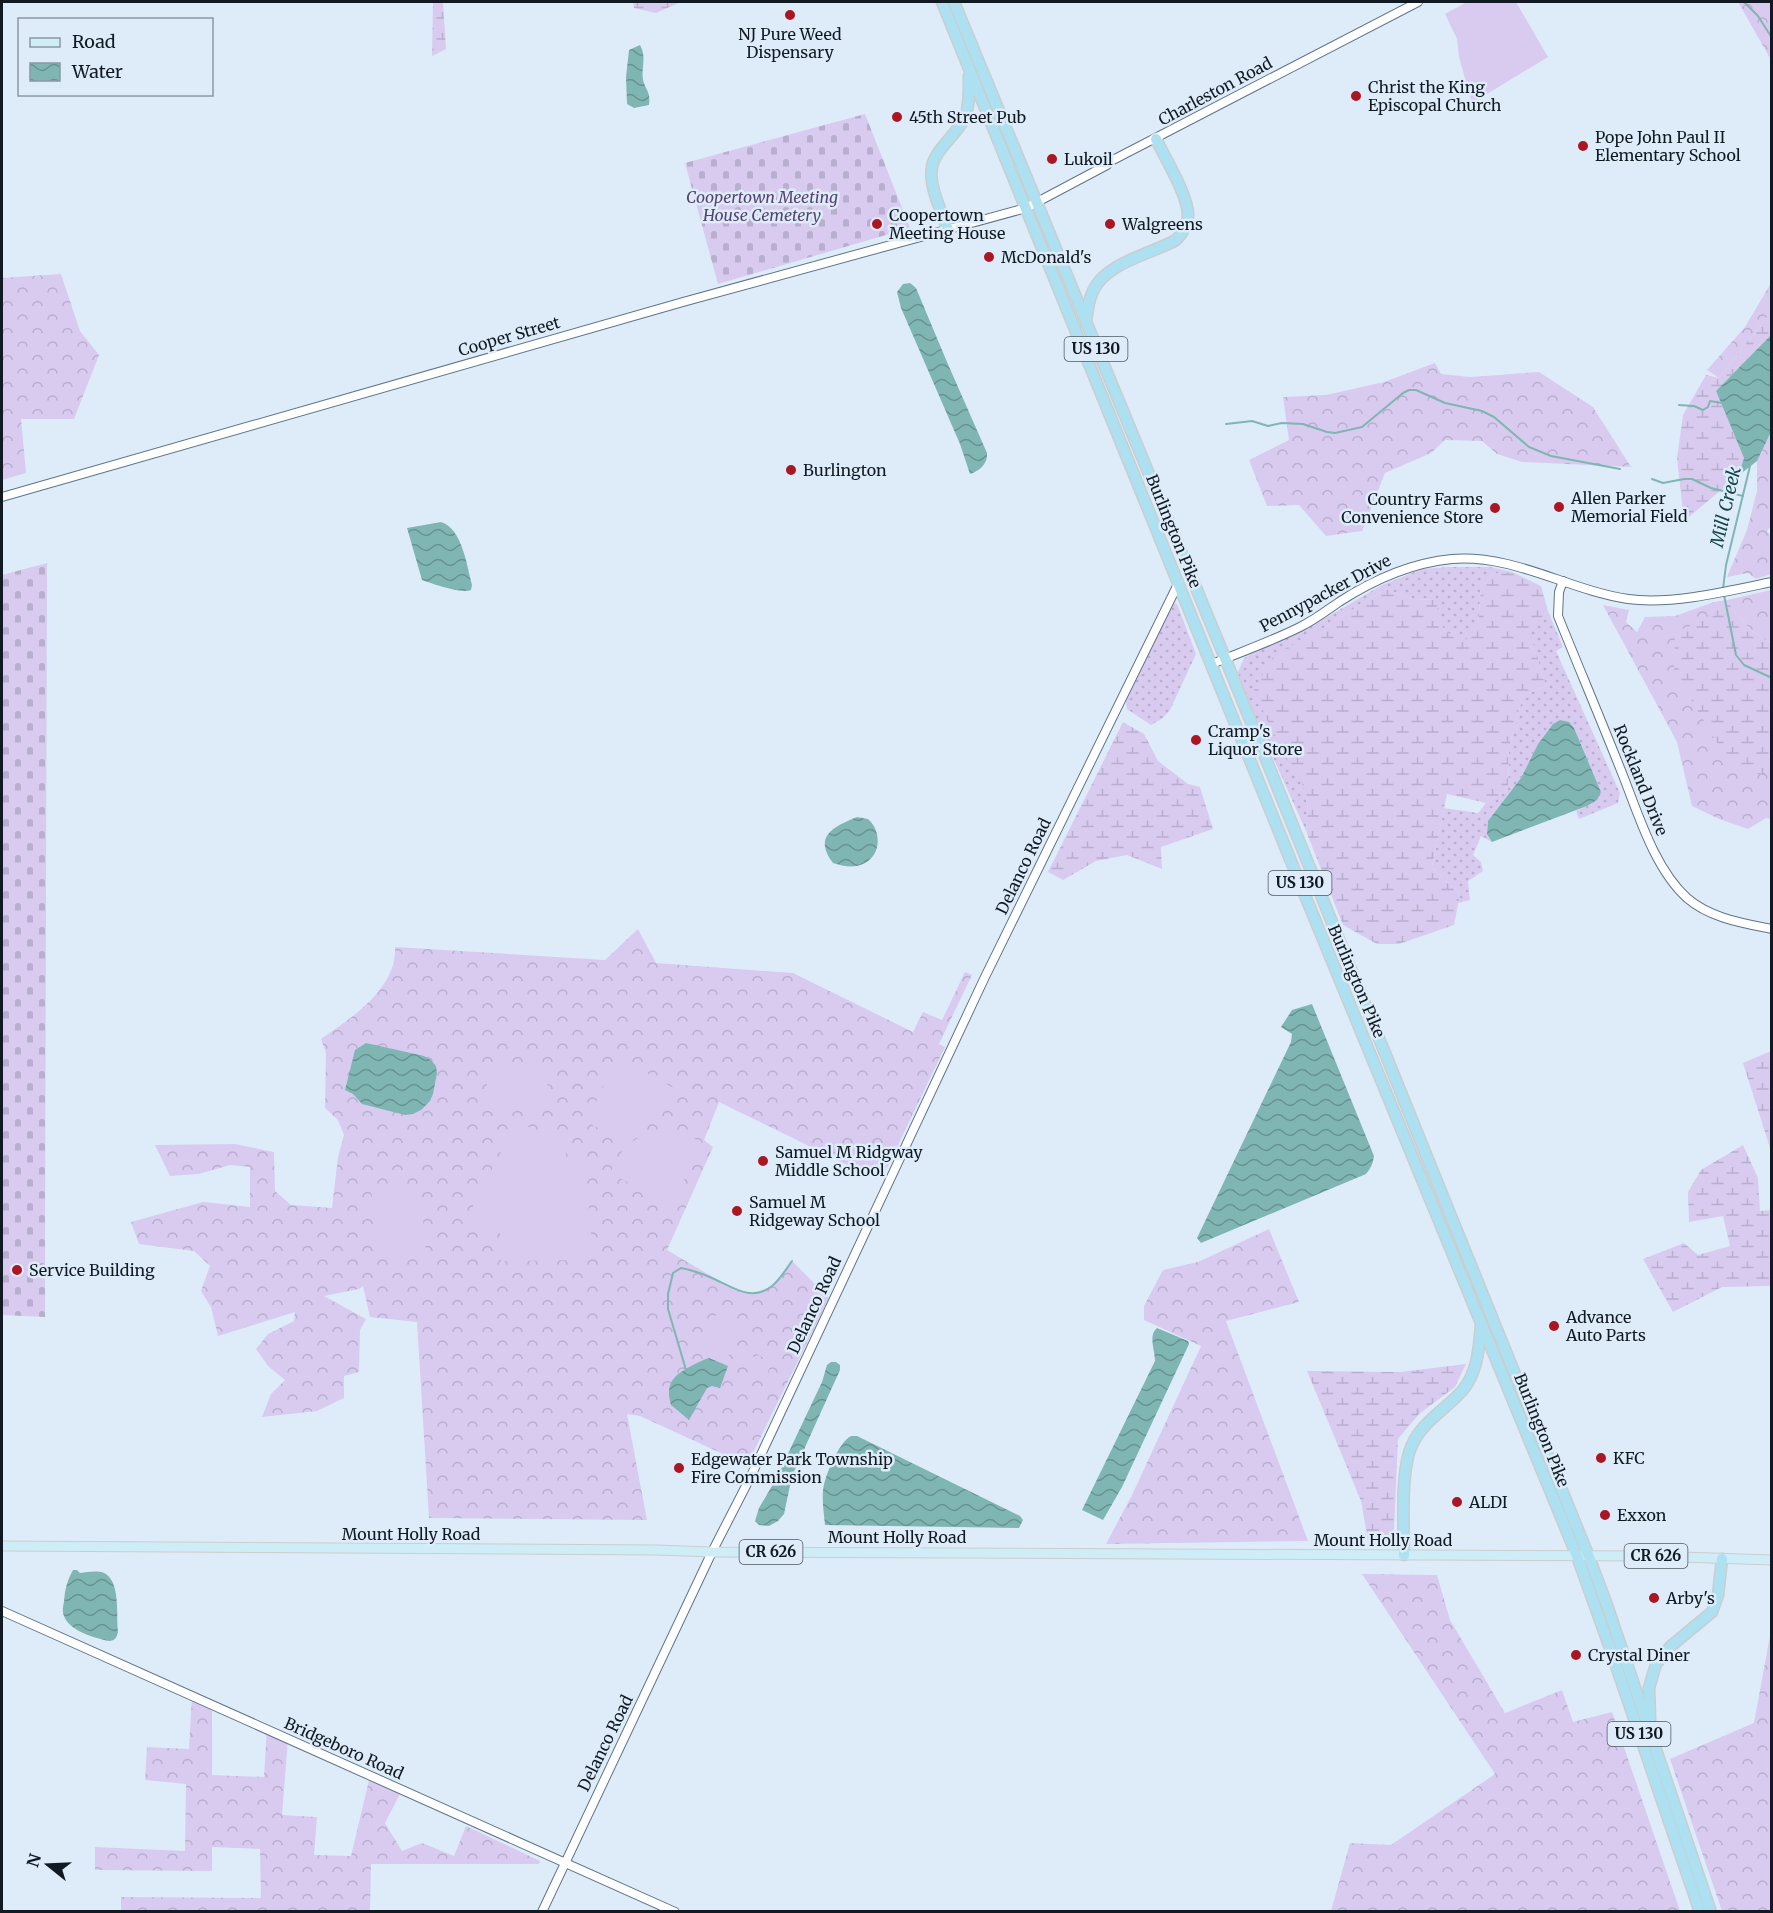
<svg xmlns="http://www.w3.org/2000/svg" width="1773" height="1913" font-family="Merriweather,serif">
<defs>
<pattern id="grass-dots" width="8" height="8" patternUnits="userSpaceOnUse" patternTransform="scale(1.5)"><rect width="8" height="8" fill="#d8cbef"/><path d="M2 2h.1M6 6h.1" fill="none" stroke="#b8aecd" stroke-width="1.8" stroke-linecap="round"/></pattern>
<pattern id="forest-crowns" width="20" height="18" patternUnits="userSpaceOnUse" patternTransform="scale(1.5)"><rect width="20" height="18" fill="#d8cbef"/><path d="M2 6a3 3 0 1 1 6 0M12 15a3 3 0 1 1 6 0" fill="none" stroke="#b8aecd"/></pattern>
<pattern id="wetland-marsh" width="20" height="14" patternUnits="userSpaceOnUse" patternTransform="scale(1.5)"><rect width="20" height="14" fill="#d8cbef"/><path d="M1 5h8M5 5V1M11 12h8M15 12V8" fill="none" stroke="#b8aecd"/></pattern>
<pattern id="cemetery-stones" width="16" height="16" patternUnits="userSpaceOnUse" patternTransform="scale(1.5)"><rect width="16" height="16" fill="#d8cbef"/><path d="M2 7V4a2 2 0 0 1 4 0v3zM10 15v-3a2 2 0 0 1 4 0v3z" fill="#b8aecd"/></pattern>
<pattern id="water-waves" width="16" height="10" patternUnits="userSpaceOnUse" patternTransform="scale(1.5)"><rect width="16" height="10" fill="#7fb6b3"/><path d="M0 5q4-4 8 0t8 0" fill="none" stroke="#679391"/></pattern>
</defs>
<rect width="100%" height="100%" fill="#deecfa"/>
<!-- grass -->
<g fill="url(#grass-dots)">
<path d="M1448,567H1490L1512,572L1493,574L1481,587L1478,626L1465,642L1444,631L1434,599L1415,600L1385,589L1322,629L1304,787L1308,809L1306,831L1245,695L1238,672L1244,658L1322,620L1382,585L1422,569Z"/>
<path d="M1173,603L1177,604L1196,654L1170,710L1163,718L1151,725L1127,709L1126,701Z"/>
<path d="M1548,611L1563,647L1556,651L1620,793L1618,803L1579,819L1576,811L1587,806L1601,792L1574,728L1553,724L1538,744L1521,778L1488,821L1487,834L1492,842L1481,836L1473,855L1481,862L1483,871L1468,881L1470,900L1458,903L1460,894L1432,867L1444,808L1478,813L1486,803L1508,790L1509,748L1523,695L1546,686L1528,629Z"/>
</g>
<!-- forest -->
<g fill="url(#forest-crowns)">
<path d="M1738,2H1771V60Z"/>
<path d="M61,274L80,331L99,355L74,419H21L26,473L2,480V278Z"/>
<path d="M1771,283V312L1719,378L1707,370L1745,327Z"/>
<path d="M1435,363L1441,374L1470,377L1539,372L1593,407L1631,467L1522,462L1497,454L1482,441L1445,440L1431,453L1385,473L1362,531L1326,536L1299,505L1267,506L1249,460L1289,440L1283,397L1326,395L1384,382Z"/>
<path d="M1771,432V526L1767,531L1771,536V574L1756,579L1748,573L1727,577L1747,530L1757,491V461Z"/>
<path d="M1771,590V642C1757,639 1735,614 1727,600Z"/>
<path d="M1714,602V616L1761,776L1771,769V819L1766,818L1748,829L1719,819L1692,806L1677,742L1603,605L1629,610L1626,622L1637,632L1645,617L1675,616Z"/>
<path d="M638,929L656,963L793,973L913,1032L923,1012L942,1020L965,972L972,975L939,1044L945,1047L888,1166L876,1179L719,1102L704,1140L713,1147L667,1250L735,1290L751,1294L761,1293L771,1287L792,1261L829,1298L747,1465L640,1416L627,1414L647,1520L429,1518L417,1322L370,1317L363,1286L359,1289L324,1296L366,1319L360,1330L359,1372L344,1376V1398L317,1411L262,1417L271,1394L285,1380L268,1366L256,1349L268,1334L294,1321L295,1312L218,1336L211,1307L201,1291L210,1266L194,1251L139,1244L131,1222L203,1202L250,1207V1167L230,1165L199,1174L170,1176L155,1145L235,1144L274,1152L275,1191L291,1205L332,1208L338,1157L344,1135L338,1120L325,1108L326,1053L321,1039C351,1018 397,989 395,947L605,960Z"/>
<path d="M1269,1229L1299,1302L1226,1321L1308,1541L1106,1544L1132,1495L1201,1346L1144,1320V1306L1163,1270L1198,1262Z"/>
<path d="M1362,1574L1437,1575L1450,1620L1505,1713L1562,1690L1573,1722L1612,1712L1680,1911H1331L1350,1843L1391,1845L1495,1774Z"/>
<path d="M1771,1630V1911H1722L1670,1759L1754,1723Z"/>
<path d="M192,1695L212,1703V1775L264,1777L267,1727L288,1738L282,1815L317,1817L314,1855L351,1856L370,1776L403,1788L385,1823L402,1851L422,1843L454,1856L466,1826L540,1861L539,1864H371L370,1912L121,1911V1897L261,1898L260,1849L212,1847V1871L95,1870V1847L185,1851L186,1784L145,1780L147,1747L189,1749Z"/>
</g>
<!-- wetland -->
<g fill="url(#wetland-marsh)">
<path d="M433,2H443L446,49L432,56Z"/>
<path d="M633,2H681L656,13L634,8Z"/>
<path d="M1771,312V335L1716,391L1744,458L1738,476L1684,521L1677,458L1683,415L1706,375L1719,378Z"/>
<path d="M1512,572L1541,586L1548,611L1529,629L1546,686L1523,695L1509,748L1508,790L1486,803L1447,794L1432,867L1460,894L1454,925L1399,944H1377L1343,925L1306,831L1308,809L1304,787L1290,765L1267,720L1254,689L1275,654L1322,629L1385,589L1415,600L1435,599L1444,631L1465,641L1478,625L1481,587L1493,574Z"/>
<path d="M1727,600C1735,614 1757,639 1771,642V769L1762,776L1725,756L1674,671L1675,632L1714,616V602Z"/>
<path d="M1123,722L1144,734L1158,761L1188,784L1200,787L1213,829L1161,847L1162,869L1127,855L1096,861L1063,880L1048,872Z"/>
<path d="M1771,1051V1151L1743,1063Z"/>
<path d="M1743,1145L1758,1178L1760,1211L1771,1210V1286L1722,1287L1673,1312L1643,1259L1684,1243L1698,1255L1730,1246L1723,1216L1689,1222L1688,1192L1701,1170Z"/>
<path d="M1466,1364L1455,1387L1419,1414L1398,1439L1394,1529L1386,1545L1368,1541L1361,1501L1307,1371L1400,1372Z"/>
</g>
<!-- cemetery -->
<g fill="url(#cemetery-stones)">
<path d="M865,114L910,228L718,284L685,163Z"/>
<path d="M47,563L45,1248V1317L2,1315V575Z"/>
</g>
<!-- pitch -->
<g fill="#d8cbef">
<path d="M1467,2H1516L1548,57L1472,103L1459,57L1457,39L1445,14Z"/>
<path d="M616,1060H623L677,1090C670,1098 665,1109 657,1117C640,1135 605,1137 587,1121Z"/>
<path d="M545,1063L550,1105L490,1112L485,1070Z"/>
<path d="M517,1121L569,1148L564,1158L584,1156L593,1255L589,1260L501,1261L500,1233L468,1216Z"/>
<path d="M669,1131L701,1141L675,1201L668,1203L610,1173C624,1142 636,1134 669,1131Z"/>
<path d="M420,1185L426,1253L378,1257L371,1189Z"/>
<path d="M718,1311L745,1325L726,1361L700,1348Z"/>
<path d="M755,1340L777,1351L772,1362L750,1351Z"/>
<path d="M748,1354L771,1365L766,1376L743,1364Z"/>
</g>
<!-- water -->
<g fill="url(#water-waves)">
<path d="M640,45C647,57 641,68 643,80C646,91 651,92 649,105L634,108L627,104L626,77L629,50Z"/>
<path d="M910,283L916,288L947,362L987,453C988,463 980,471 970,474L960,444L901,308L897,292L903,284Z"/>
<path d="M1771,335V432L1757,461L1738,476L1744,458L1716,391Z"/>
<path d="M441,522C462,528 467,566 472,585L471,590C461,594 433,584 422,580L407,528Z"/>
<path d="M1560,720L1569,722L1574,728L1601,792L1597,800L1587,806L1492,842L1487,834L1488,821L1521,778L1538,744L1553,724Z"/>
<path d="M857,817L868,819C881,830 882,854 865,863C854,869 843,866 833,863C813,836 833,827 857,817Z"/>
<path d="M1312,1004L1374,1156C1373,1163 1371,1168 1366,1174L1201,1243L1197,1238L1291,1042L1292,1034L1281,1027L1292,1010Z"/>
<path d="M366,1043L424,1056L431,1060L436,1066L437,1073L433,1094L430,1101L421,1110L413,1114L405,1115L362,1104L353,1094L345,1090L355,1050Z"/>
<path d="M1157,1328L1188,1341L1189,1344L1122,1487L1103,1520L1082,1510L1155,1361C1155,1350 1148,1335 1157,1328Z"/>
<path d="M709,1358L728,1366L720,1388L712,1386L707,1388L689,1420L671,1405C665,1383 673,1376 691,1366C697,1363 702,1360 709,1358Z"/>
<path d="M831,1362H836L840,1365V1370L792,1476L784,1514L778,1521L769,1526L759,1525L755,1521L759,1508L776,1479L822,1382L827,1365Z"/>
<path d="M851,1436H857L1020,1516L1023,1520L1019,1528L825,1525C824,1514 822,1502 823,1491C824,1477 839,1442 851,1436Z"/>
<path d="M73,1570H77L80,1573C87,1572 98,1570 104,1573C121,1581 116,1616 118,1632C117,1637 115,1641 109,1641C95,1638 69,1631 64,1616C62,1612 63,1606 64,1602C65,1589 67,1581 73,1570Z"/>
</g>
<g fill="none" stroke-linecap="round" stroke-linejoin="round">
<!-- stream -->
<g stroke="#7fb6b3" stroke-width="2">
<path d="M1744,2L1758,16L1772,38"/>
<path d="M1679,405L1694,406L1703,410L1708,407L1710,401L1722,403"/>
<path d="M1226,424L1252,421L1268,426L1282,423L1303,424L1327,432L1335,433L1362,427L1403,393L1409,390H1416L1445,403L1482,411L1494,417L1529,447L1551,456L1620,469"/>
<path d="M1652,479L1663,483L1684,479H1692L1711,488L1743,496"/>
<path d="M1723,589L1726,565L1750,466"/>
<path d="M1724,595L1736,655L1744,665L1772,678"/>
<path d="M686,1370L668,1309V1294L673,1273L681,1268C692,1270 701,1273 712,1278C731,1286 751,1303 772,1286C780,1280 786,1269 792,1261"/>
</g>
<defs>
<g id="secondary">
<path d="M2,497L683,302L1026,208L1107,165L1111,161L1418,2"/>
<path d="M1563,581L1559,592L1558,616C1579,668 1601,720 1622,773C1638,813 1654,868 1687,898C1710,918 1742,923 1772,929"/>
<path d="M1212,664C1241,652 1272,641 1300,627C1314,620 1326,611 1339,602C1373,580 1410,563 1452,559C1514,554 1568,590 1628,599C1671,605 1729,591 1772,582"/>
<path d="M2,1611L675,1912"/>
<path d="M542,1912L712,1552L750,1478L984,979L1179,582"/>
</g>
<path id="primary" d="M2,1546L656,1550L712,1552L1653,1556L1772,1560"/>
<g id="highway">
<path d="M942,2L1297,876L1577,1556L1610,1648L1700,1912"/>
<path d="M954,2L1225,658L1589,1557L1608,1608L1711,1912"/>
<path d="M948,230C942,212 928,185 932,167C935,149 957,135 965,117C970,104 969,89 969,76"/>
<path d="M1086,323C1087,312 1088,301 1093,291C1105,263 1151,254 1176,240C1183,233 1188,225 1188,215C1188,195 1165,158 1156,139"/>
<path d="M1404,1555C1404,1526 1400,1471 1412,1445C1422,1422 1446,1409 1462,1391C1478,1372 1479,1348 1481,1325"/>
<path d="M1650,1720L1649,1688L1656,1664L1671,1646L1712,1612L1718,1595L1722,1559"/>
</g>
</defs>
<!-- secondary casing -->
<use href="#secondary" stroke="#5f7488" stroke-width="10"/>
<!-- primary casing -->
<use href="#primary" stroke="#cbcdce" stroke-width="11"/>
<!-- highway casing -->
<use href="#highway" stroke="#cbcdce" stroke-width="13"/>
<!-- secondary -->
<use href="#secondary" stroke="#fff" stroke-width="8"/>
<!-- primary -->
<use href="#primary" stroke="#ceedf7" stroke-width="9"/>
<!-- highway -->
<use href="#highway" stroke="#ade1f2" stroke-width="10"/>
</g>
<!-- markers -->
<g fill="#aa1622" stroke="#deecfa" stroke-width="2">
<circle cx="790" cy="15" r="6"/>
<circle cx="1356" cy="96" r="6"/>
<circle cx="897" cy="117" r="6"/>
<circle cx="1583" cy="146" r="6"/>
<circle cx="1052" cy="159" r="6"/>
<circle cx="877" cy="224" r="6"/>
<circle cx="1110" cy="224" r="6"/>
<circle cx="989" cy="257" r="6"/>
<circle cx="791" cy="470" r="6"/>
<circle cx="1559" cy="507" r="6"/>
<circle cx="1495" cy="508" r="6"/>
<circle cx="1196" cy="740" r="6"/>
<circle cx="763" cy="1161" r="6"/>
<circle cx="737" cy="1211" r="6"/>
<circle cx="17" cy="1270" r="6"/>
<circle cx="1554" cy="1326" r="6"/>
<circle cx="1601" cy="1458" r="6"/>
<circle cx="679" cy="1468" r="6"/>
<circle cx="1457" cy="1502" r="6"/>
<circle cx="1605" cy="1515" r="6"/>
<circle cx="1654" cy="1598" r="6"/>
<circle cx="1576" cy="1655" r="6"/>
</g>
<g text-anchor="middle" stroke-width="5" stroke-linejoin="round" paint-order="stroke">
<!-- shield labels -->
<g fill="#deecfa" stroke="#4e5963" stroke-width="1.5">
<rect x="1064.5" y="337" width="63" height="24" rx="4.5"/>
<rect x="1268.5" y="871" width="63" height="24" rx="4.5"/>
<rect x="739.5" y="1540" width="63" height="24" rx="4.5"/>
<rect x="1624.5" y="1544" width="63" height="24" rx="4.5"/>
<rect x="1607.5" y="1722" width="63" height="24" rx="4.5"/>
</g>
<g font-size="15" font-weight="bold" fill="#111a22">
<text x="1096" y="354">US 130</text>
<text x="1300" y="888">US 130</text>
<text x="771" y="1557">CR 626</text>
<text x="1656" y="1561">CR 626</text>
<text x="1639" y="1739">US 130</text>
</g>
<!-- poi labels -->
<g font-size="16" fill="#111a22" stroke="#deecfa" text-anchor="start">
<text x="790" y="40" text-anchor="middle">NJ Pure Weed<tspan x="790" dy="18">Dispensary</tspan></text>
<text x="1368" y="93">Christ the King<tspan x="1368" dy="18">Episcopal Church</tspan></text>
<text x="909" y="123">45th Street Pub</text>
<text x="1595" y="143">Pope John Paul II<tspan x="1595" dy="18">Elementary School</tspan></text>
<text x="1064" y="165">Lukoil</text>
<text x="889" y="221">Coopertown<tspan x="889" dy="18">Meeting House</tspan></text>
<text x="1122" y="230">Walgreens</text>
<text x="1001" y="263">McDonald's</text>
<text x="803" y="476">Burlington</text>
<text x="1571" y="504">Allen Parker<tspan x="1571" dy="18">Memorial Field</tspan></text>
<text x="1483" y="505" text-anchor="end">Country Farms<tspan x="1483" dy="18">Convenience Store</tspan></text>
<text x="1208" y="737">Cramp's<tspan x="1208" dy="18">Liquor Store</tspan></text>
<text x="775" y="1158">Samuel M Ridgway<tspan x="775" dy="18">Middle School</tspan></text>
<text x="749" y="1208">Samuel M<tspan x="749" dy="18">Ridgeway School</tspan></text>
<text x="29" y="1276">Service Building</text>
<text x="1566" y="1323">Advance<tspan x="1566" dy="18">Auto Parts</tspan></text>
<text x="1613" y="1464">KFC</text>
<text x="691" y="1465">Edgewater Park Township<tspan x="691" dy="18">Fire Commission</tspan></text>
<text x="1469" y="1508">ALDI</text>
<text x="1617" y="1521">Exxon</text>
<text x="1666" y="1604">Arby's</text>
<text x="1588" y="1661">Crystal Diner</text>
</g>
<!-- street labels -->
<g font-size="16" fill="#111a22" stroke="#deecfa">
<text transform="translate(1215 91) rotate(-28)" y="6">Charleston Road</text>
<text transform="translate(509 336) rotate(-16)" y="6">Cooper Street</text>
<text transform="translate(1174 531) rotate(68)" y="6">Burlington Pike</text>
<text transform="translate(1325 593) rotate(-28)" y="6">Pennypacker Drive</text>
<text transform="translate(1641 780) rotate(68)" y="6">Rockland Drive</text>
<text transform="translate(1023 866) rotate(-64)" y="6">Delanco Road</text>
<text transform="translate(1357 981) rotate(67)" y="6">Burlington Pike</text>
<text transform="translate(814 1305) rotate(-65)" y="6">Delanco Road</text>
<text transform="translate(1542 1430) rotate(68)" y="6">Burlington Pike</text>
<text x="411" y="1540">Mount Holly Road</text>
<text x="897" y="1543">Mount Holly Road</text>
<text x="1383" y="1546">Mount Holly Road</text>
<text transform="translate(605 1743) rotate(-64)" y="6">Delanco Road</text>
<text transform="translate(344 1748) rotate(24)" y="6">Bridgeboro Road</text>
</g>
<!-- park labels -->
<g font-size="16" font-style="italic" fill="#574174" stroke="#deecfa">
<text x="762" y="203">Coopertown Meeting<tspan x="762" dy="18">House Cemetery</tspan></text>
</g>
<!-- water labels -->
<g font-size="18" font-style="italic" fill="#154746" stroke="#deecfa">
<text transform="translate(1726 507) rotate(-77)" y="6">Mill Creek</text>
</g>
</g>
<!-- border -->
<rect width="1773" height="1913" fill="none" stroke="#111a22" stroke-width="6"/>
<!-- legend -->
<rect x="18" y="18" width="195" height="78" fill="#deecfa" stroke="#8c98a4" stroke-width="1.5"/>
<rect x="30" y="38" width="30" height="9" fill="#ceedf7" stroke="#8c98a4" stroke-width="1.5"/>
<text x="72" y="48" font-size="18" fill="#111a22">Road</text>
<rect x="30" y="63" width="30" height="18" fill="url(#water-waves)" stroke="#8c98a4" stroke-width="1.5"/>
<text x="72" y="78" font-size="18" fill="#111a22">Water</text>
<!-- north arrow -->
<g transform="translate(48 1865) rotate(288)" stroke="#deecfa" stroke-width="4.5" paint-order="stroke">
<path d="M0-4.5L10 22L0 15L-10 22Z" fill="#111a22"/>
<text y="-9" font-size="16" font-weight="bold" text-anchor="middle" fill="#111a22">N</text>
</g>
</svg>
